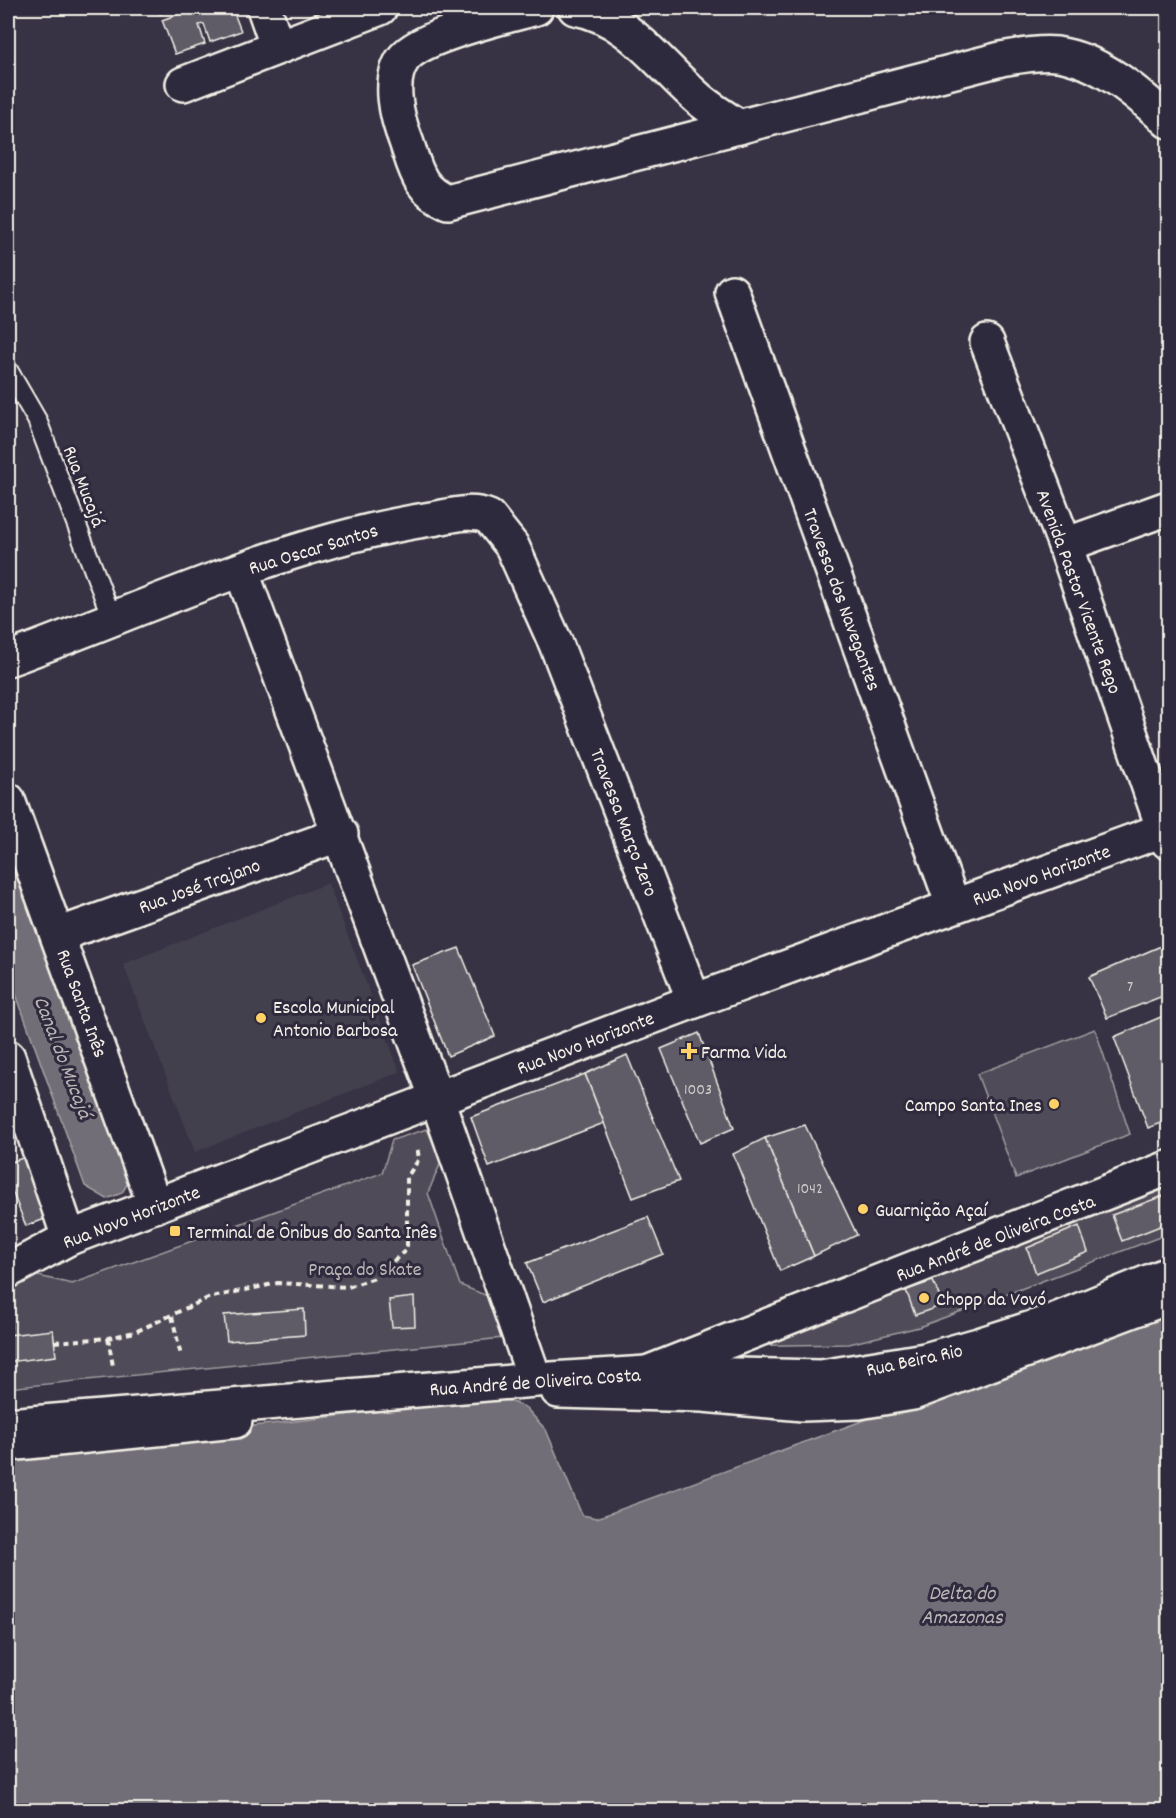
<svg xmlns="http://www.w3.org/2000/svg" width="1176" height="1818" font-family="Dekko,sans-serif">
<rect width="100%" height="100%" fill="#373244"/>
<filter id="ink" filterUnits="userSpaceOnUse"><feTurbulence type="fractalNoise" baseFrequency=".0167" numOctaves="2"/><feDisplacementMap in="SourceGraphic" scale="12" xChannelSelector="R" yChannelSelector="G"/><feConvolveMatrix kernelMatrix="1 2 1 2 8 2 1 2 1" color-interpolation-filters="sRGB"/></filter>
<g filter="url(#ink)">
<!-- built -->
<path fill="#433f4e" d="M328,883L400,1072L195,1152L123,964Z"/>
<!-- green -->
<g fill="#504b59" stroke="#a29ea0" stroke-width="1.5">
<path d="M1095,1029L1130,1134L1016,1178L977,1074Z"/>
<path d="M427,1129L441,1162L428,1193L460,1285L490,1297L503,1338L8,1388V1283L26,1273L72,1284L382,1173L392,1140Z"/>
<path d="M1168,1183V1234L919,1327L849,1344L731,1346Z"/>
</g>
<!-- water -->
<g fill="#726e77" stroke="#a6a2a4" stroke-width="1.5">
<path d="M8,831L133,1174L122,1193L107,1199L85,1186L8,972Z"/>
<path d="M1168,1309V1810H8V1455L500,1397L526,1408L546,1430L582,1515L597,1518Z"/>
</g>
<!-- building -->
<g fill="#5f5c67" stroke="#f4f1e8" stroke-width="1.5">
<path d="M158,8H179L160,14Z"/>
<path d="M182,8H232L241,31L210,42L204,24L199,25L205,44L175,54L162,20L184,12Z"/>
<path d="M1168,943V994L1107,1018L1089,977Z"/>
<path d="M459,948L495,1036L448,1056L412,965Z"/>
<path d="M1168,1014V1120L1148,1128L1114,1037Z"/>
<path d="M699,1033L734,1128L700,1143L661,1049Z"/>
<path d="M627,1055L679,1181L633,1198L585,1074Z"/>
<path d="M585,1074L604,1123L489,1167L471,1117Z"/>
<path d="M805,1125L857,1235L814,1256L765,1138Z"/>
<path d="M765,1138L814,1256L780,1271L733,1154Z"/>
<path d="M40,1152L61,1213L26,1226L8,1181V1163Z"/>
<path d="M1168,1194V1223L1122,1241L1112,1215Z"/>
<path d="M648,1217L663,1254L543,1302L527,1263Z"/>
<path d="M1079,1226L1088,1252L1036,1273L1027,1248Z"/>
<path d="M933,1281L943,1305L915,1315L906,1290Z"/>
<path d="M414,1297L415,1326L392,1327L389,1300Z"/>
<path d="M304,1309L305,1335L227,1341L224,1315Z"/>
<path d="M53,1330L56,1356L8,1362V1335Z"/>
</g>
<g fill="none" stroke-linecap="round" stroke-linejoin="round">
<defs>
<path id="lane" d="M8,370L37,420L113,621"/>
<g id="street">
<path d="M264,8L277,45"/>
<path d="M536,8C507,16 422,35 404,58C387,80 397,118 406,141C416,170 418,189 448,202L1001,59C1019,56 1039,52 1057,54C1100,60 1138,93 1168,121"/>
<path d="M575,8C629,17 661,67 700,100C712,110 726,118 739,127"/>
<path d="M183,84L380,8"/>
<path d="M732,292L953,905"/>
<path d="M987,342L1065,545L1168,842"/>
<path d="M1065,545L1168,508"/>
<path d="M241,570L437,1099L535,1380"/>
<path d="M8,659C145,609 286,541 431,519C450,516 470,509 489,517L512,546L556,644L694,1001"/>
<path d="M8,800L155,1206"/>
<path d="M58,935L341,834"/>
<path d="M8,1057L69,1238"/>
<path d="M8,1271L69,1238L694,1001L1168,828"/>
<path d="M647,1373L1168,1168"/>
<path d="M558,1391L703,1395L803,1404L859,1402L913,1393L1168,1297"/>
<path d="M8,1444L235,1421"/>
</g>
<path id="secondary" d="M8,1425L535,1380L647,1373L821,1377L925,1360L975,1346L1048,1323L1168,1274"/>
</defs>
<!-- lane casing -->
<use href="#lane" stroke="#f4f1e8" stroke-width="22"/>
<!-- street casing -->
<use href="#street" stroke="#f4f1e8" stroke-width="38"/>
<!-- secondary casing -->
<use href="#secondary" stroke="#f4f1e8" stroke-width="38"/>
<!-- path -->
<g stroke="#f4f1e8" stroke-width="4" stroke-dasharray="6 4.5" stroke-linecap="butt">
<path d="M9,1302L10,1335"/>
<path d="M172,1316L181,1356"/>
<path d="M108,1338L113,1366"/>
<path d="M54,1342L108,1338L135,1332L208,1298L278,1283L348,1287L375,1278L407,1249V1177L419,1159L417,1146"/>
</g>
<!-- lane -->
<use href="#lane" stroke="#2f2a3d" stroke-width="18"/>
<!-- street -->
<use href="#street" stroke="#2f2a3d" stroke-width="33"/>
<!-- secondary -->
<use href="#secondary" stroke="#2f2a3d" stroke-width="33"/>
</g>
</g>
<!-- markers -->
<g fill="#ffd166" stroke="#2f2a3d" stroke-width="2">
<circle cx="261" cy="1018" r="6"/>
<path d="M686 1042h6v6h6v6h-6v6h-6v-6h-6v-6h6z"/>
<circle cx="1054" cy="1104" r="6"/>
<circle cx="863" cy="1209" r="6"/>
<rect x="169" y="1225" width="12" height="12" rx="3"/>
<circle cx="924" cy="1298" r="6"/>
</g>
<g text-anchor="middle" stroke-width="6" stroke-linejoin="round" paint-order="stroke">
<!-- number labels -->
<g font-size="16" fill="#cfccc8">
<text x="1130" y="991">7</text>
<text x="698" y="1094">1003</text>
<text x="810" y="1193">1042</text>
</g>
<!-- street labels -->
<g font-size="20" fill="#f4f1e8" stroke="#2f2a3d">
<text transform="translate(85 486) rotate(69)" y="7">Rua Mucajá</text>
<text transform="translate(313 548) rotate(-17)" y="7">Rua Oscar Santos</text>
<text transform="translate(1080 591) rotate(70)" y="7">Avenida Pastor Vicente Rego</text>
<text transform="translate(843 599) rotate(70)" y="7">Travessa dos Navegantes</text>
<text transform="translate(625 822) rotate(69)" y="7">Travessa Março Zero</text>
<text transform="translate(1041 874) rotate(-20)" y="7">Rua Novo Horizonte</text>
<text transform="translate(199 885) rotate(-20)" y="7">Rua José Trajano</text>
<text transform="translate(83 1003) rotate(70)" y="7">Rua Santa Inês</text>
<text transform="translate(585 1042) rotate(-21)" y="7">Rua Novo Horizonte</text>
<text transform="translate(131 1216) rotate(-21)" y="7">Rua Novo Horizonte</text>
<text transform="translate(995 1237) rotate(-21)" y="7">Rua André de Oliveira Costa</text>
<text transform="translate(914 1359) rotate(-12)" y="7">Rua Beira Rio</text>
<text transform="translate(535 1381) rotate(-4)" y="7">Rua André de Oliveira Costa</text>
</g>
<!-- poi labels -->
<g font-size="20" fill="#f4f1e8" stroke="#2f2a3d" text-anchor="start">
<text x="273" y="1013">Escola Municipal<tspan x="273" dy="23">Antonio Barbosa</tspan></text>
<text x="701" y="1058">Farma Vida</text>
<text x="1042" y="1111" text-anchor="end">Campo Santa Ines</text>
<text x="875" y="1216">Guarnição Açaí</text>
<text x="187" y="1238">Terminal de Ônibus do Santa Inês</text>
<text x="936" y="1305">Chopp da Vovó</text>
</g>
<!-- park labels -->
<g font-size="20" fill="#bbb7b6" stroke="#2f2a3d">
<text x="365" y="1275">Praça do Skate</text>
</g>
<!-- water labels -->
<g font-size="21" font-style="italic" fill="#bab6b5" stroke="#2f2a3d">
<text transform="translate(64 1057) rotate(69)" y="7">Canal do Mucajá</text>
<text x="962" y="1599">Delta do<tspan x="962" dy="24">Amazonas</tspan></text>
</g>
</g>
<!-- margin -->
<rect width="1176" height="1818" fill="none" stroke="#2f2a3d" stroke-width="30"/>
<rect x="15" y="15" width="1146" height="1788" fill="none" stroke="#f4f1e8" stroke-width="2" filter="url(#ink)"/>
</svg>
